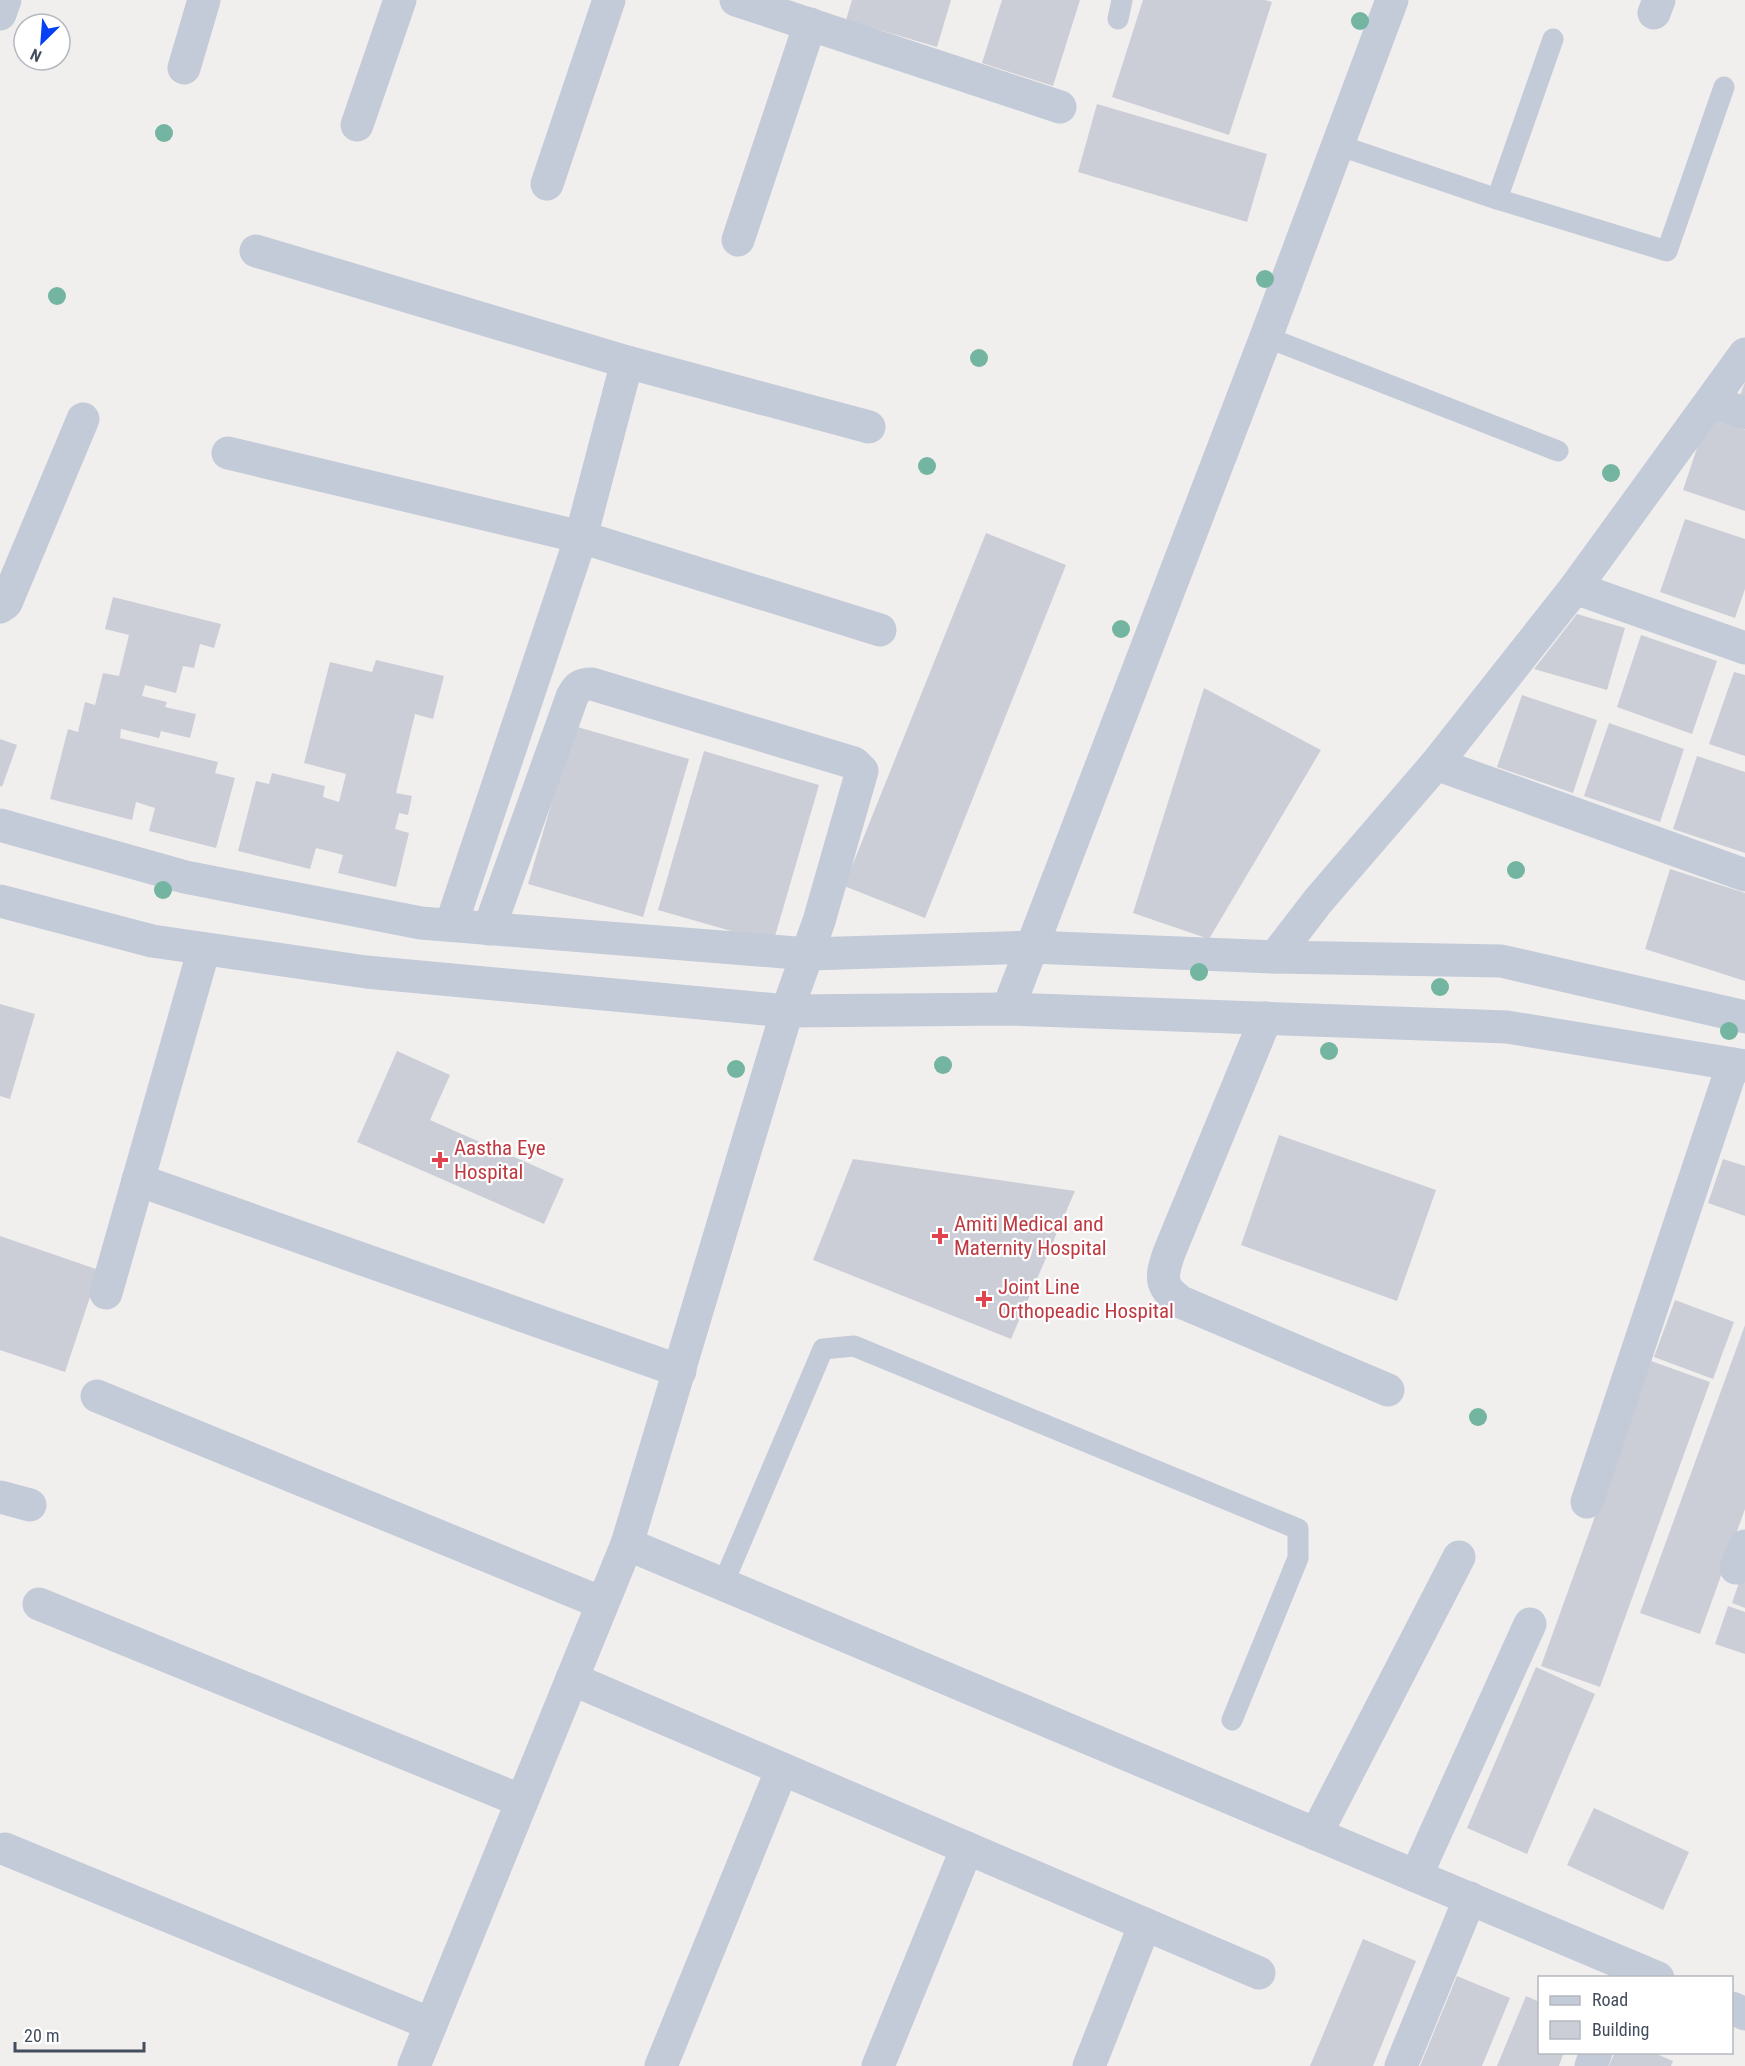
<svg xmlns="http://www.w3.org/2000/svg" width="1745" height="2066" font-family="'Roboto Condensed',sans-serif">
<rect width="100%" height="100%" fill="#f1eeee"/>
<!-- building -->
<g fill="#ccced7">
<path d="M852,0H951L937,47L846,20Z"/>
<path d="M1002,0H1080L1053,86L982,63Z"/>
<path d="M1143,0H1265L1272,2L1229,135L1112,97Z"/>
<path d="M1097,104L1267,154L1247,222L1078,172Z"/>
<path d="M1745,382V400L1739,398Z"/>
<path d="M1707,418L1745,430V511L1683,490Z"/>
<path d="M1685,519L1745,539V589L1735,618L1660,592Z"/>
<path d="M986,533L1066,565L925,918L844,886Z"/>
<path d="M113,597L221,624L214,648L200,644L194,668L183,666L176,693L145,685L142,696L167,702L165,707L196,714L190,738L161,731L159,738L121,729L120,738L218,762L215,773L235,778L216,848L149,831L155,808L136,802L132,820L50,799L68,729L78,732L85,702L95,705L103,673L119,676L129,635L105,629Z"/>
<path d="M1577,614L1625,628L1607,690L1534,669Z"/>
<path d="M1641,635L1717,661L1692,734L1617,707Z"/>
<path d="M376,660L444,676L433,719L415,714L396,793L412,796L408,815L399,813L395,829L409,833L396,887L338,873L343,855L316,848L310,869L238,851L256,781L269,784L272,773L325,786L323,797L339,802L346,774L304,763L330,662L372,672Z"/>
<path d="M1734,672L1745,675V756L1709,744Z"/>
<path d="M1204,688L1321,750L1209,939L1133,913Z"/>
<path d="M1522,695L1597,720L1573,793L1497,767Z"/>
<path d="M1609,723L1684,749L1660,822L1584,796Z"/>
<path d="M574,726L689,759L643,917L528,884Z"/>
<path d="M0,739L17,745L2,787L0,786Z"/>
<path d="M704,751L819,785L773,943L658,910Z"/>
<path d="M1697,756L1745,772V853L1673,829Z"/>
<path d="M1670,869L1745,893V981L1645,949Z"/>
<path d="M0,1004L35,1014L10,1099L0,1096Z"/>
<path d="M397,1051L450,1075L430,1120L564,1179L544,1224L357,1142Z"/>
<path d="M1279,1135L1436,1190L1397,1301L1241,1245Z"/>
<path d="M853,1159L1075,1191L1011,1339L813,1260Z"/>
<path d="M1723,1159L1745,1166V1216L1708,1203Z"/>
<path d="M0,1236L99,1270L65,1372L0,1350Z"/>
<path d="M1675,1300L1734,1322L1713,1379L1654,1357Z"/>
<path d="M1745,1325V1509L1700,1634L1640,1613Z"/>
<path d="M1651,1361L1710,1382L1600,1687L1541,1666Z"/>
<path d="M1745,1565V1608L1732,1603Z"/>
<path d="M1728,1606L1745,1612V1654L1715,1644Z"/>
<path d="M1536,1667L1595,1694L1527,1854L1467,1828Z"/>
<path d="M1594,1808L1689,1852L1663,1910L1567,1865Z"/>
<path d="M1363,1939L1416,1961L1373,2066H1310Z"/>
<path d="M1457,1976L1510,1998L1482,2066H1420Z"/>
<path d="M1526,1996L1540,2002V2052H1564L1559,2066H1497Z"/>
<path d="M1615,2052H1652L1673,2061L1671,2066H1609Z"/>
</g>
<g fill="none" stroke-linecap="round" stroke-linejoin="round">
<!-- service -->
<g stroke="#c3cad8" stroke-width="21">
<path d="M1118,19L1122,0"/>
<path d="M1553,39L1497,199L1667,251L1724,87"/>
<path d="M1338,145L1497,199"/>
<path d="M1266,337L1558,451"/>
<path d="M723,1584L823,1349L854,1346L1298,1529V1558L1232,1720"/>
</g>
<!-- minor -->
<g stroke="#c3cad8" stroke-width="33">
<path d="M736,0L1060,107"/>
<path d="M1654,13L1659,0"/>
<path d="M0,14L5,0"/>
<path d="M184,68L204,0"/>
<path d="M357,125L400,0"/>
<path d="M547,184L609,0"/>
<path d="M738,240L810,24"/>
<path d="M256,251L627,362L869,427"/>
<path d="M627,362L581,537L880,630"/>
<path d="M1711,402L1745,413"/>
<path d="M228,453L581,537L451,925"/>
<path d="M1575,588L1745,648"/>
<path d="M0,607L6,603L83,419"/>
<path d="M1436,764L1745,875"/>
<path d="M1275,957L1318,901L1436,764L1575,588L1745,354"/>
<path d="M1008,1009L1266,337L1392,0"/>
<path d="M1266,1018L1169,1253C1161,1277 1159,1286 1181,1302L1388,1390"/>
<path d="M138,1180L680,1371"/>
<path d="M106,1293L204,949"/>
<path d="M97,1396L602,1603"/>
<path d="M0,1497L30,1505"/>
<path d="M1587,1502L1733,1064"/>
<path d="M627,1544L1658,1978"/>
<path d="M1736,1568L1745,1546"/>
<path d="M39,1604L522,1801"/>
<path d="M572,1679L1259,1973"/>
<path d="M1316,1834L1459,1557"/>
<path d="M5,1849L431,2024"/>
<path d="M1416,1876L1530,1624"/>
<path d="M1732,2008L1745,2014"/>
<path d="M414,2066L627,1544L787,1011L819,921L862,771L854,763L592,684C580,684 577,687 572,697L489,929"/>
<path d="M661,2066L782,1769"/>
<path d="M878,2066L967,1848"/>
<path d="M1089,2066L1145,1924"/>
<path d="M1401,2066L1470,1898"/>
<path d="M1591,2066L1596,2052"/>
</g>
<!-- tertiary -->
<g stroke="#c3cad8" stroke-width="33">
<path d="M0,825L185,877L421,923L809,954L1032,947L1275,957L1501,961L1745,1017"/>
<path d="M0,901L152,941L366,972L787,1011L1008,1009L1507,1027L1745,1066"/>
</g>
</g>
<!-- trees -->
<g fill="#73b5a0">
<circle cx="1360" cy="21" r="9"/>
<circle cx="164" cy="133" r="9"/>
<circle cx="1265" cy="279" r="9"/>
<circle cx="57" cy="296" r="9"/>
<circle cx="979" cy="358" r="9"/>
<circle cx="927" cy="466" r="9"/>
<circle cx="1611" cy="473" r="9"/>
<circle cx="1121" cy="629" r="9"/>
<circle cx="1516" cy="870" r="9"/>
<circle cx="163" cy="890" r="9"/>
<circle cx="1199" cy="972" r="9"/>
<circle cx="1440" cy="987" r="9"/>
<circle cx="1729" cy="1031" r="9"/>
<circle cx="1329" cy="1051" r="9"/>
<circle cx="943" cy="1065" r="9"/>
<circle cx="736" cy="1069" r="9"/>
<circle cx="1478" cy="1417" r="9"/>
</g>
<!-- markers -->
<g fill="#e0444e" stroke="#fff" stroke-width="2">
<path d="M437 1151h6v6h6v6h-6v6h-6v-6h-6v-6h6z"/>
<path d="M937 1227h6v6h6v6h-6v6h-6v-6h-6v-6h6z"/>
<path d="M981 1290h6v6h6v6h-6v6h-6v-6h-6v-6h6z"/>
</g>
<g text-anchor="middle" stroke-width="4.5" stroke-linejoin="round" paint-order="stroke">
<!-- health labels -->
<g font-size="21" fill="#be3a42" stroke="#fff" text-anchor="start">
<text x="454" y="1155">Aastha Eye<tspan x="454" dy="24">Hospital</tspan></text>
<text x="954" y="1231">Amiti Medical and<tspan x="954" dy="24">Maternity Hospital</tspan></text>
<text x="998" y="1294">Joint Line<tspan x="998" dy="24">Orthopeadic Hospital</tspan></text>
</g>
</g>
<!-- legend -->
<rect x="1538" y="1976" width="195" height="78" fill="#ffffff" stroke="#b4b8bf" stroke-width="1.5"/>
<rect x="1550" y="1996" width="30" height="9" fill="#c3cad8" stroke="#b4b8bf" stroke-width="1.5"/>
<text x="1592" y="2006" font-size="18" fill="#444d5e">Road</text>
<rect x="1550" y="2021" width="30" height="18" fill="#ccced7" stroke="#b4b8bf" stroke-width="1.5"/>
<text x="1592" y="2036" font-size="18" fill="#444d5e">Building</text>
<!-- north arrow -->
<g transform="translate(42 42) rotate(205)"><circle r="28" fill="#ffffff" stroke="#b4b8bf" stroke-width="1.5"/>
<path d="M0-4.5L10 22L0 15L-10 22Z" fill="#0540f4"/>
<text y="-9" font-size="16" font-weight="bold" text-anchor="middle" fill="#444d5e">N</text>
</g>
<!-- scale -->
<path d="M15 2042v9h129v-9" fill="none" stroke="#444d5e" stroke-width="3"/>
<text x="24" y="2042" font-size="18" fill="#444d5e" stroke="#ffffff" stroke-width="4.5" paint-order="stroke">20 m</text>
</svg>
